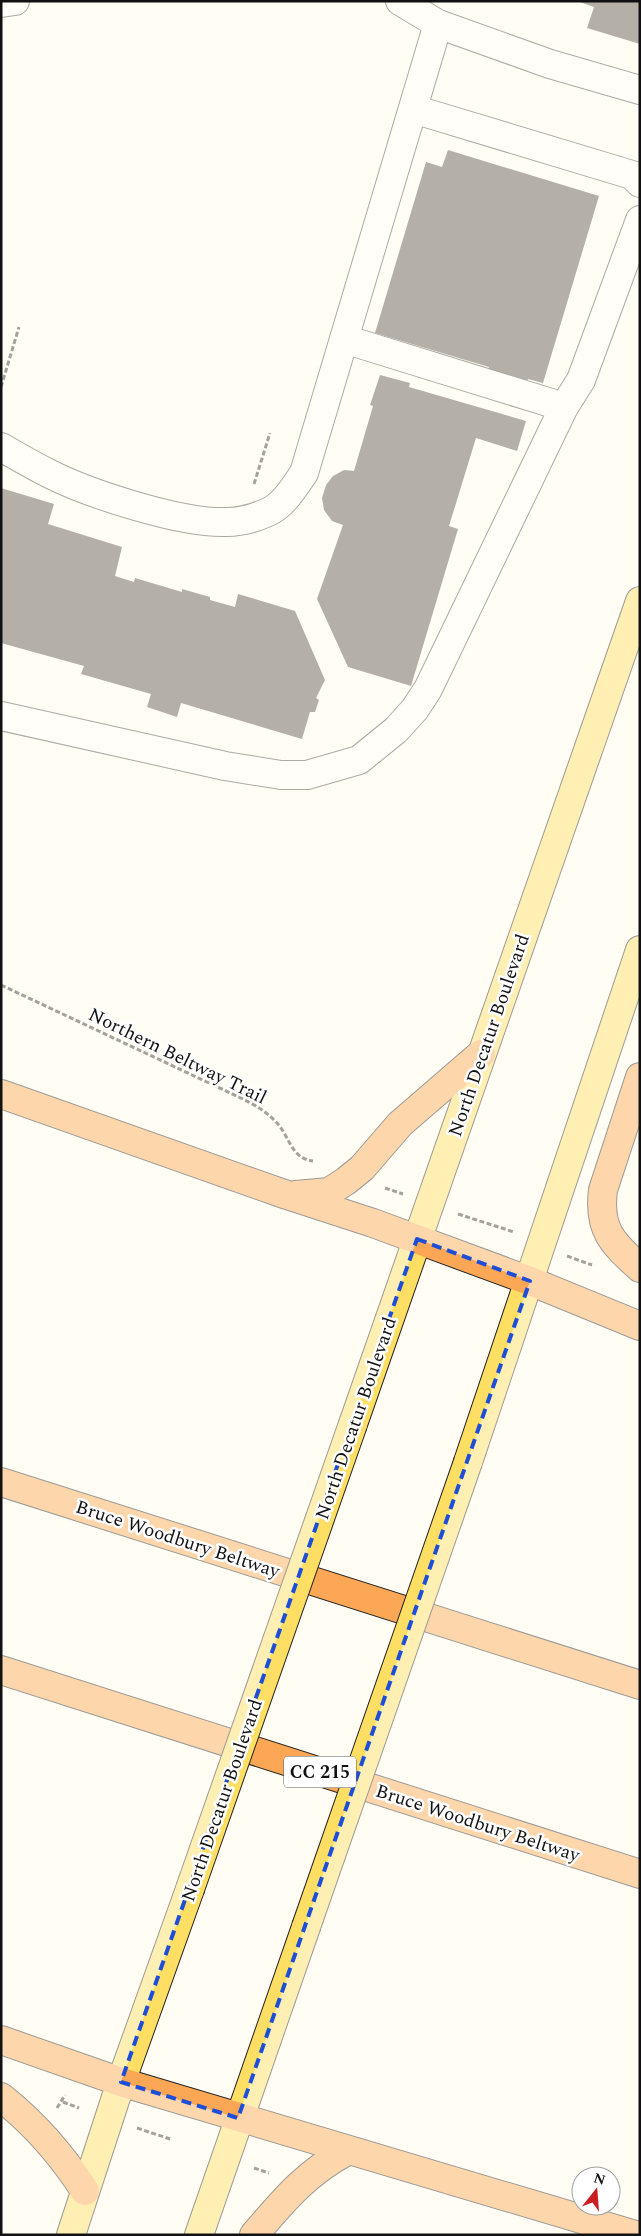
<svg xmlns="http://www.w3.org/2000/svg" width="641" height="2236" font-family="Spectral,serif">
<rect width="100%" height="100%" fill="#fffdf4"/>
<!-- building -->
<g fill="#5a524c">
<path d="M577,1H640V44L587,28L594,7Z"/>
<path d="M448,150L599,196L543,383L528,379L521,402L482,391L489,367L375,333L426,162L442,167Z"/>
<path d="M380,375L410,383L409,387L526,421L517,451L476,438L449,526L458,529L411,686L348,667L317,599L343,525L332,521L324,510L322,498L326,485L333,476L344,470L354,471L373,406L370,405Z"/>
<path d="M1,488L54,504L48,524L122,547L115,576L134,582L135,578L182,592V589L210,597V600L235,607L238,594L295,611L325,680L316,698L319,700L315,712H310L302,739L181,703L177,717L147,707L151,694L81,674L84,666L1,643Z"/>
</g>
<g fill="none" stroke-linecap="round" stroke-linejoin="round">
<defs>
<g id="minor">
<path d="M400,1L438,24L550,64L640,90"/>
<path d="M1,3L15,1"/>
<path d="M413,109L632,175L640,183"/>
<path d="M344,339L564,407L581,380L640,220"/>
<path d="M1,447C17,456 32,465 48,473C89,494 182,524 227,522C242,522 255,518 268,512C284,505 294,487 304,473L438,24"/>
<path d="M1,716L225,766L281,775H307L359,760L396,730L415,709L428,689L564,407"/>
</g>
<g id="major">
<path d="M353,1424L640,601"/>
<path d="M468,1462L640,950"/>
<path d="M71,2235L121,2082L190,1889"/>
<path d="M199,2235L306,1927"/>
</g>
<g id="highway">
<path d="M640,1077L603,1190C598,1229 612,1243 640,1268"/>
<path d="M1,1094L287,1195L373,1223L530,1281L640,1326"/>
<path d="M296,1195L329,1192L346,1181L362,1168L400,1124L481,1054"/>
<path d="M1,1482L640,1685"/>
<path d="M1,1670L640,1874"/>
<path d="M1,2040L121,2082L635,2235"/>
<path d="M1,2097C35,2124 62,2155 85,2191"/>
<path d="M254,2235C284,2200 306,2173 347,2151"/>
</g>
</defs>
<!-- minor casing -->
<use href="#minor" stroke="#444" stroke-width="30"/>
<!-- major casing -->
<use href="#major" stroke="#222" stroke-width="30"/>
<!-- highway casing -->
<use href="#highway" stroke="#222" stroke-width="30"/>
<!-- path -->
<g stroke="#333" stroke-width="3" stroke-dasharray="5 2.5" stroke-linecap="butt">
<path d="M1,387L19,327"/>
<path d="M254,484L270,433"/>
<path d="M1,985L243,1099C255,1105 267,1112 276,1122C290,1136 290,1158 313,1161"/>
<path d="M385,1188L403,1194"/>
<path d="M458,1214L514,1232"/>
<path d="M567,1256L592,1265"/>
<path d="M63,2102L79,2108"/>
<path d="M57,2108L65,2095"/>
<path d="M137,2128L170,2139"/>
<path d="M254,2168L269,2173"/>
</g>
<!-- minor -->
<use href="#minor" stroke="#fff" stroke-width="28"/>
<!-- major -->
<use href="#major" stroke="#ffde64" stroke-width="28"/>
<!-- highway -->
<use href="#highway" stroke="#fba756" stroke-width="28"/>
<defs>
<g id="major-bridge">
<path d="M190,1889L353,1424"/>
<path d="M306,1927L468,1462"/>
</g>
</defs>
<!-- major-bridge casing -->
<use href="#major-bridge" stroke="#222" stroke-width="30" stroke-linecap="butt"/>
<!-- major-bridge -->
<use href="#major-bridge" stroke="#ffde64" stroke-width="28"/>
</g>
<!-- marked area -->
<path d="M0 0H641V2236H0ZM417,1239L530,1281L238,2118L121,2082Z" fill="#fffdf4" fill-opacity=".55" fill-rule="evenodd"/>
<path fill="none" stroke="#1d4ed8" stroke-width="4" stroke-dasharray="10 6" stroke-linejoin="round" d="M417,1239L530,1281L238,2118L121,2082Z"/>
<g text-anchor="middle" stroke-width="5" stroke-linejoin="round" paint-order="stroke">
<!-- shield labels -->
<rect fill="#fff" stroke="#585858" stroke-width="1" x="284" y="1756.5" width="72" height="31" rx="4"/>
<g font-size="18" font-weight="bold" fill="#111">
<text x="320" y="1778">CC 215</text>
</g>
<!-- street labels -->
<g font-size="19" fill="#111" stroke="#fff">
<text transform="translate(488 1035) rotate(-71)" y="7">North Decatur Boulevard</text>
<text transform="translate(178 1055) rotate(26)" y="7">Northern Beltway Trail</text>
<text transform="translate(355 1418) rotate(-71)" y="7">North Decatur Boulevard</text>
<text transform="translate(178 1538) rotate(18)" y="7">Bruce Woodbury Beltway</text>
<text transform="translate(221 1800) rotate(-71)" y="7">North Decatur Boulevard</text>
<text transform="translate(478 1822) rotate(18)" y="7">Bruce Woodbury Beltway</text>
</g>
</g>
<!-- border -->
<rect width="641" height="2236" fill="none" stroke="#111111" stroke-width="5"/>
<!-- north arrow -->
<g transform="translate(596 2191) rotate(17)"><circle r="24" fill="#ffffff" stroke="#a0a0a0"/>
<path d="M0-4L9 19L0 12L-9 19Z" fill="#ca1f22"/>
<text y="-8" font-size="14" font-weight="bold" text-anchor="middle" fill="#111111">N</text>
</g>
</svg>
